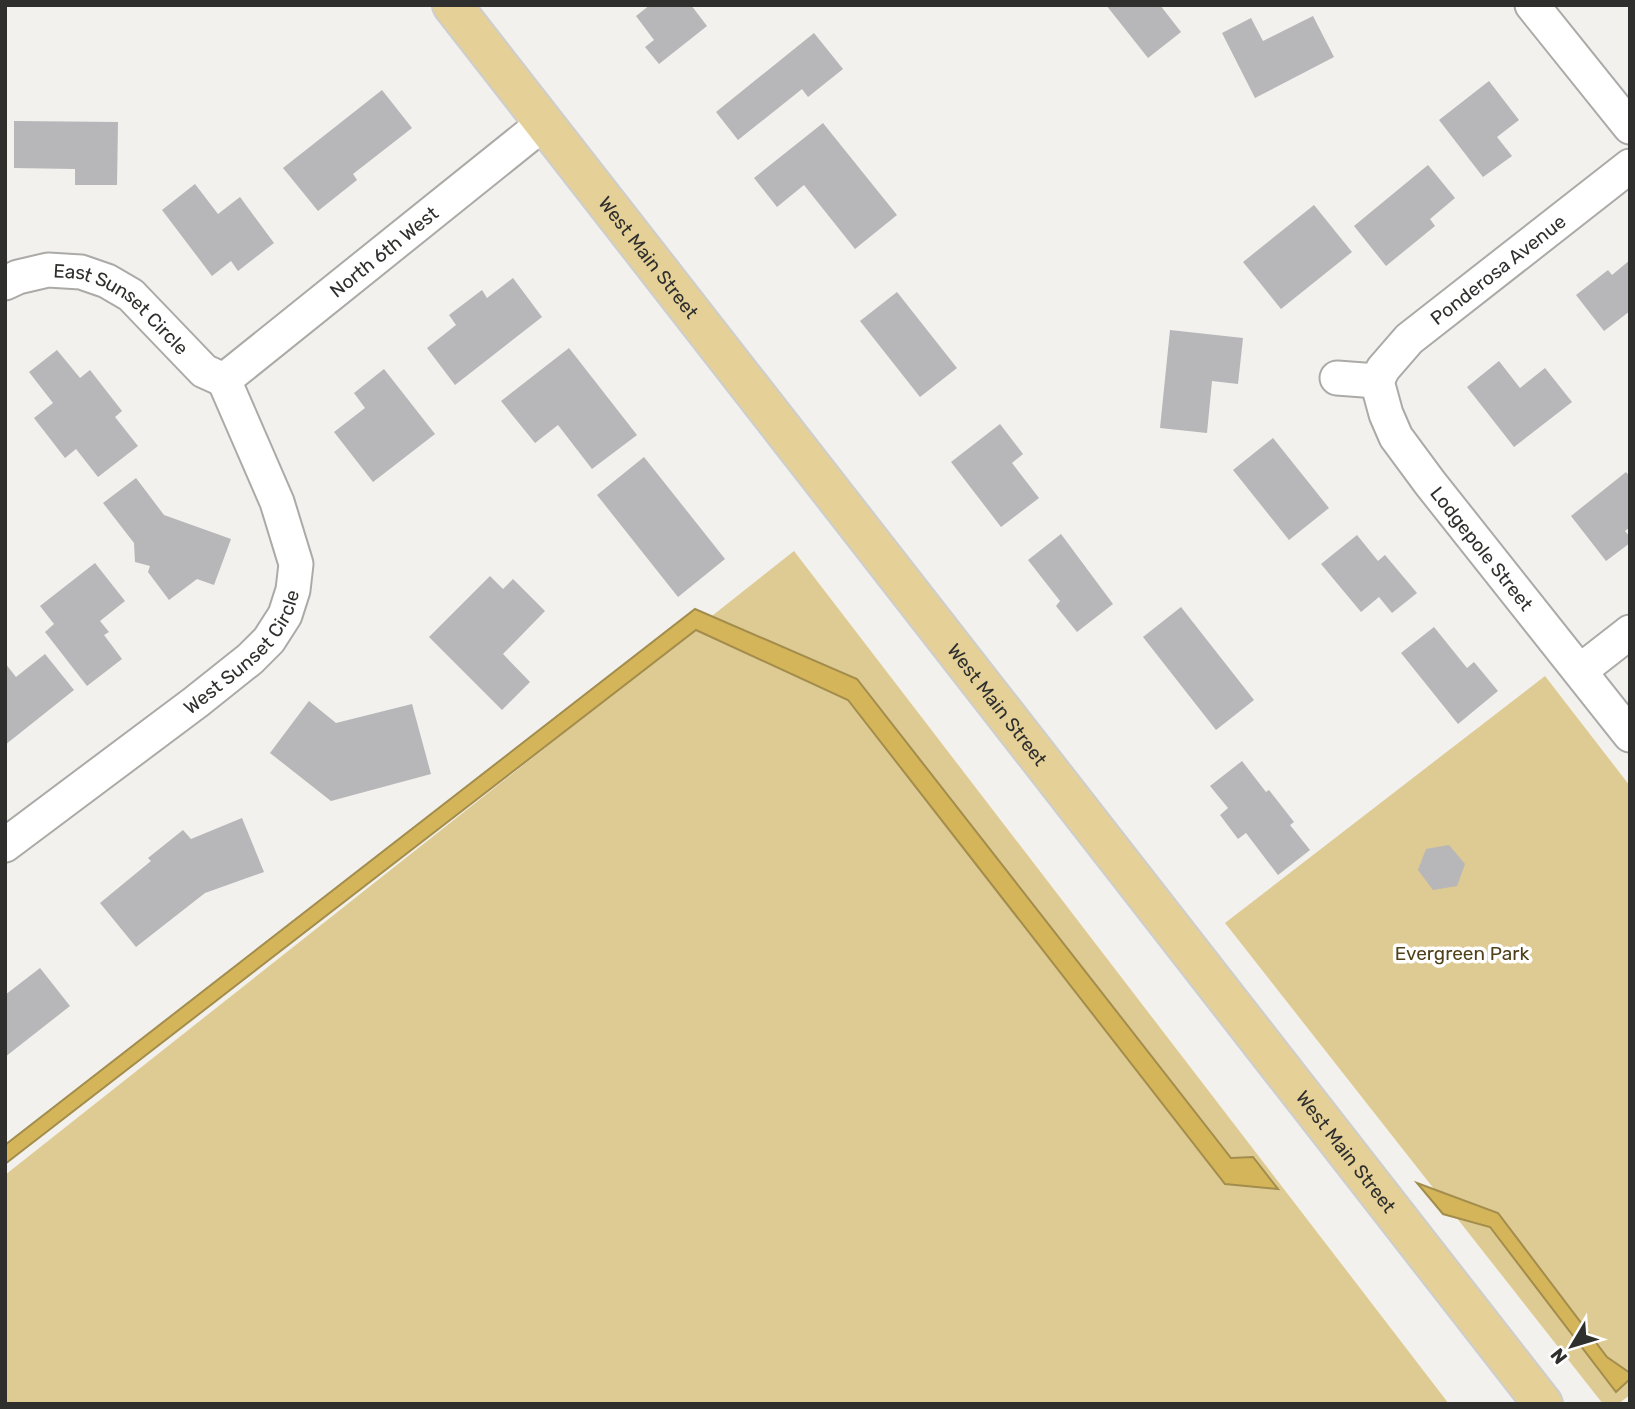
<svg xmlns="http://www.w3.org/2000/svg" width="1635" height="1409" font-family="Rubik,sans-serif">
<rect width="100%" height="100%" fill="#f2f1ee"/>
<!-- green -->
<g fill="#deca93">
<path d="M794,551L1449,1404H5V1175Z"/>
<path d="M1545,676L1630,786V1395L1618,1404H1603L1225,923Z"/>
</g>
<!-- water -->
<g fill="#d5b55a" stroke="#a38d4c" stroke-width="2">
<path d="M695,609L857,679L1231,1158L1253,1157L1278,1189L1225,1184L848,700L696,630L5,1164V1145Z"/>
<path d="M1417,1183L1498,1213L1607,1357L1630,1373V1379L1616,1392L1490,1227L1443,1214Z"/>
</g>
<!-- building -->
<g fill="#b7b6b9">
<path d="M650,5H691L707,26L659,64L645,47L654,40L636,16Z"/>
<path d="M1106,5H1160L1181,32L1148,58Z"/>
<path d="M1313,16L1334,57L1255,98L1222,33L1251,18L1263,41Z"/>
<path d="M814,33L843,69L808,97L802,89L738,140L716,112Z"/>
<path d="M1489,81L1519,120L1497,137L1512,156L1483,177L1439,120Z"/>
<path d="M382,90L412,128L353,174L357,180L318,211L283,168Z"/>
<path d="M14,121L118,122L117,185H75V169L14,168Z"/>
<path d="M823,123L897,215L855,249L804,185L777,207L754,178Z"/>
<path d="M1428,165L1455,198L1430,219L1435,226L1386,266L1354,226Z"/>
<path d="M195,184L218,214L240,197L274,243L238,271L231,261L212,276L162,210Z"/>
<path d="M1314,205L1352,252L1281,309L1243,262Z"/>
<path d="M1630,260V311L1604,331L1576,295L1608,270L1612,275Z"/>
<path d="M513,278L542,317L455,385L427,348L456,325L449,315L482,290L487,298Z"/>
<path d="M897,292L957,368L920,397L860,321Z"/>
<path d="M1170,330L1243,338L1238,384L1212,381L1207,433L1160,428Z"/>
<path d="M569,348L637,435L592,469L558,425L535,443L501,401Z"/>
<path d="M57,350L80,378L90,370L122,411L115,417L138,446L98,477L76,449L65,458L34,418L53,403L29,372Z"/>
<path d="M1499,361L1520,388L1545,368L1572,402L1514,447L1467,387Z"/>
<path d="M384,369L435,434L373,482L334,432L365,408L354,393Z"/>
<path d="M1000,424L1023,454L1012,463L1039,498L1001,527L951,462Z"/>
<path d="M1273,438L1329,508L1289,540L1233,470Z"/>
<path d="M644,457L725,559L678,597L597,495Z"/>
<path d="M1626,472L1630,477V527L1625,531L1630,537V543L1606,561L1571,516Z"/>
<path d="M136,478L164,515L231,539L214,585L197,579L169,600L148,572L150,566L135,562L134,543L103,503Z"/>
<path d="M1061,534L1113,604L1077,632L1056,606L1060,601L1028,560Z"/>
<path d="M1357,535L1378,561L1385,555L1417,593L1392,613L1379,597L1361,612L1321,564Z"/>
<path d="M95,563L125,601L100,621L109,632L104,635L122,659L87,686L45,632L54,624L40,606Z"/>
<path d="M490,576L503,589L513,579L545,611L503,654L530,682L502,710L429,637Z"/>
<path d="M1181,607L1254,700L1216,730L1143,637Z"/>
<path d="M1434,627L1467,668L1474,662L1498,691L1458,724L1401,653Z"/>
<path d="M45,654L74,690L5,745V663L16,677Z"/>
<path d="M309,701L336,723L412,704L431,774L331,801L270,753Z"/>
<path d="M1242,761L1266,792L1269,790L1294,822L1290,825L1310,850L1278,875L1246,833L1238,839L1220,815L1228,808L1210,786Z"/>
<path d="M242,818L264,872L205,893L136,947L100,903L151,861L148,858L183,830L191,839Z"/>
<path d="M1449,845L1465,864L1457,886L1433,890L1418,870L1426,849Z"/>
<path d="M40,968L70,1006L5,1057V995Z"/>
</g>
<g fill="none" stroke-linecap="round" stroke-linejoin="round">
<defs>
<g id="street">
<path d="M1532,5L1630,127"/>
<path id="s1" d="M5,283L18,277L48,270L81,272L107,281L131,295L204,371L224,380"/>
<path d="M1337,378L1377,381"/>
<path id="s2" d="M224,380L544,123"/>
<path id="s3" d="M1377,381L1386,414L1396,437L1430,483L1630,735"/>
<path id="s4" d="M1377,381L1383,369L1409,339L1630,166"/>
<path d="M1580,671L1630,632"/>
<path id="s5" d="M5,845L196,702L250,659L269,640L285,615L293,590L296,564L277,502L224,380"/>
</g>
<g id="primary">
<path id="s6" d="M452,5L1543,1404"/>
</g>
</defs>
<!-- street casing -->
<use href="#street" stroke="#abaaa7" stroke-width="37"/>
<!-- primary casing -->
<use href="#primary" stroke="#cdcdcd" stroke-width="42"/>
<!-- street -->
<use href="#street" stroke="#fff" stroke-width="33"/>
<!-- primary -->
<use href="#primary" stroke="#e5d198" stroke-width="38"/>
</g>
<g text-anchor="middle" stroke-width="7" stroke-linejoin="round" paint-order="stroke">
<!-- street labels -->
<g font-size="19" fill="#2f2f2d" stroke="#fff">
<text dy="7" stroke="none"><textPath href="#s2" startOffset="205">North 6th West</textPath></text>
<text dy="7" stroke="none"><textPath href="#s6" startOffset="320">West Main Street</textPath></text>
<text dy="7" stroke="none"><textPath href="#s4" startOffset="166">Ponderosa Avenue</textPath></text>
<text dy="7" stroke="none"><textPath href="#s1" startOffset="131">East Sunset Circle</textPath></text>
<text dy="7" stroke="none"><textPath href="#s3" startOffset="200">Lodgepole Street</textPath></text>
<text dy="7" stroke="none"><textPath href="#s5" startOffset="308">West Sunset Circle</textPath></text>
<text dy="7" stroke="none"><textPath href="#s6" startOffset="887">West Main Street</textPath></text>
<text dy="7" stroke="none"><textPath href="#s6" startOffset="1454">West Main Street</textPath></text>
</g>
<!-- park labels -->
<g font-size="19" fill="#4f411a" stroke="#fff">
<text x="1462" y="960">Evergreen Park</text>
</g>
</g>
<!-- border -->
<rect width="1635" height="1409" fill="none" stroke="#2f2f2d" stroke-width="14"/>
<!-- north arrow -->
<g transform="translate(1572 1346) rotate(232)" stroke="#ffffff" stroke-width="5" paint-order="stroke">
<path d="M0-5L12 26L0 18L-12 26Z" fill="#2f2f2d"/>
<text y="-10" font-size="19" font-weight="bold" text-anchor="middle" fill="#2f2f2d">N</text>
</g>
</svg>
